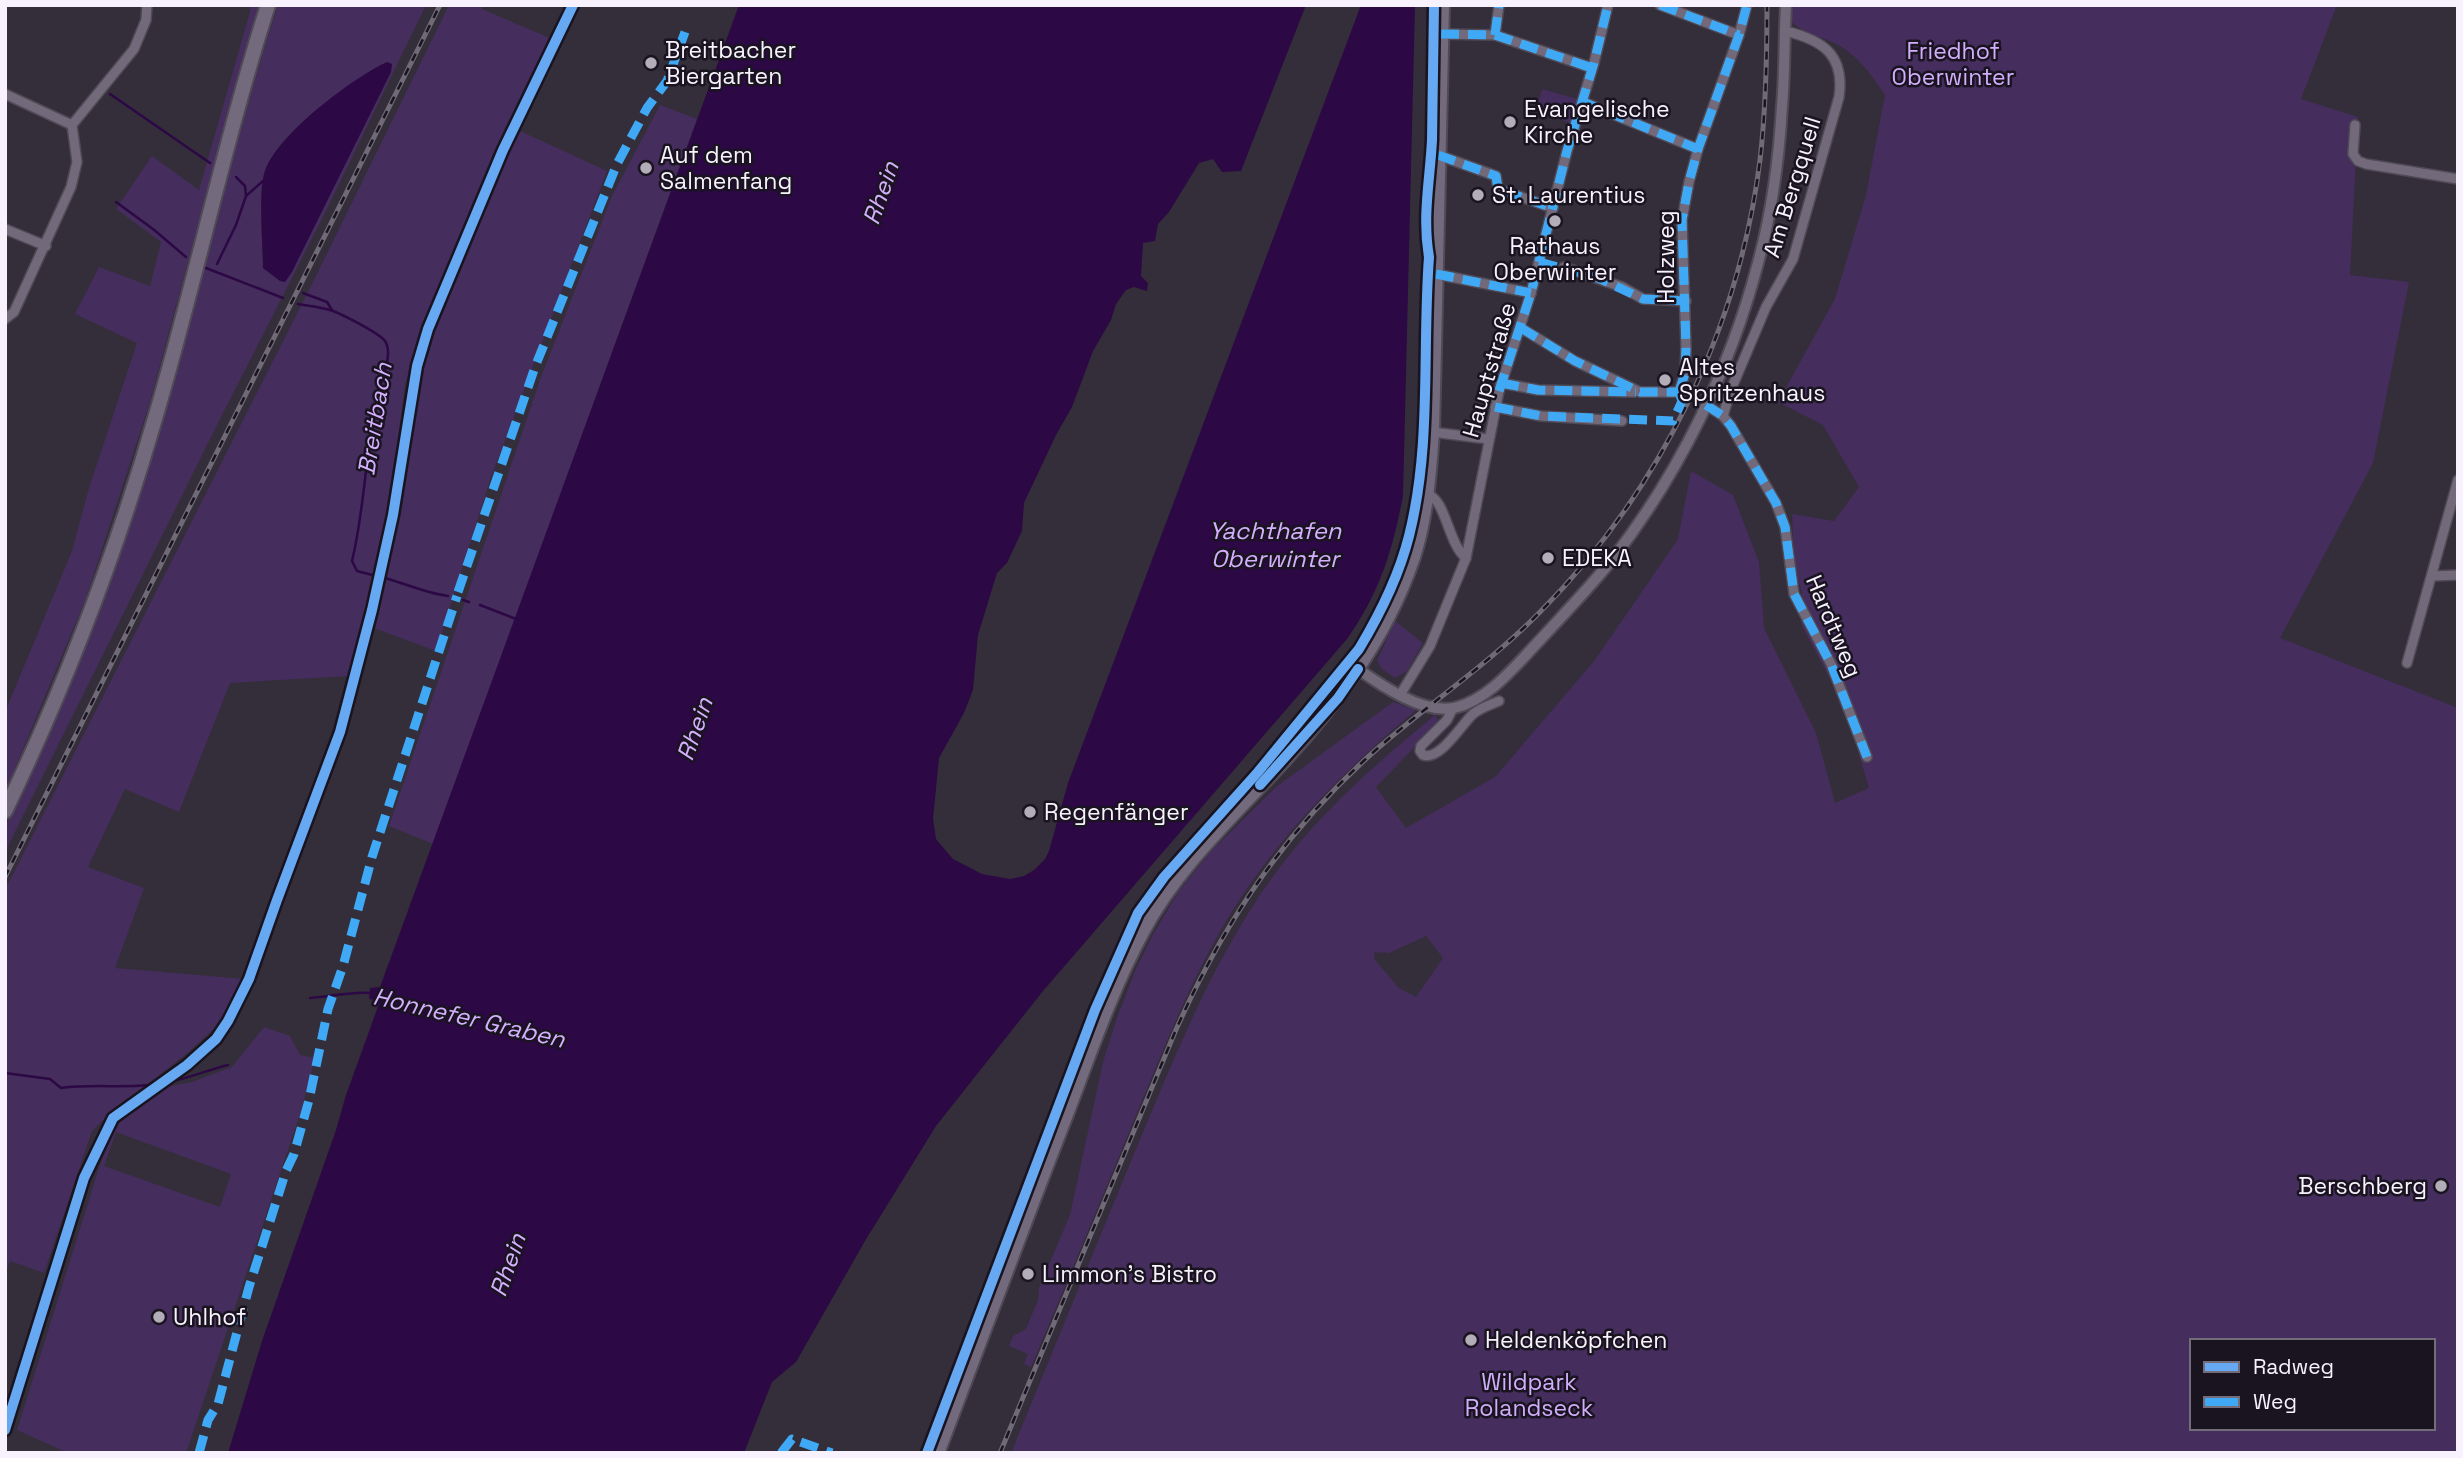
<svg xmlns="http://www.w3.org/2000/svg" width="2463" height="1458" font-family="'Space Grotesk',sans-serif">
<rect width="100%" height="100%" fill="#342e3a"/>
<!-- green -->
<g fill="#452d5d" fill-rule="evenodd">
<path d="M250,5H261L205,198L150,402L86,598L5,792V712L72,551L89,488L137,343L75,314L99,267L150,286L161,242L116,209L152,156L199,190L250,12Z"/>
<path d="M278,5H426L326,211L218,423L5,852C5,844 4,834 6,826C13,803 29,782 38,760C67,688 98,616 124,543C186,367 220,183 278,5ZM377,67L391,72L285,282L263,268C263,244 258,196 264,175C275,133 342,92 377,67Z"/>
<path d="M449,5H483L482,9L552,39L524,93L472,207L428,318L405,383L390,508L350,676L230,683L179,812L125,789L88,867L144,888L115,968L245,979L228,1016L186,1054L108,1115L92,1131L44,1273L10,1261L5,1274V890L312,284Z"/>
<path d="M1794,5H2337L2301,99L2358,117L2350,275L2409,282L2373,463L2280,638L2458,708V1453H1011C1052,1353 1093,1253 1134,1154C1178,1049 1219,943 1290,854C1333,801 1383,758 1435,715L1438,720L1437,724L1376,787L1406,828L1495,777L1595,660L1678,539L1691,471L1733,495L1759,562L1764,628L1816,733L1835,803L1869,788L1845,707L1801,624L1802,593L1794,563L1792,514L1834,521L1859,487L1823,425L1778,402L1835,299L1866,195L1885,95C1872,76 1860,58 1840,46C1823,36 1805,35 1791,21ZM1426,936L1443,958L1416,997L1399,988L1374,959L1375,952L1389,953ZM2192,1341H2433V1428H2192Z"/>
<path d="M1542,89L1577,99L1570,123L1536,110Z"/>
<path d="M660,105L697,119L433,844L389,826L541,377L612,196Z"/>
<path d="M518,130L607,171L491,477L436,651L371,627L398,500L420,371L460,259Z"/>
<path d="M1395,621L1423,643L1407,671L1395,678L1382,669L1377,661Z"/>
<path d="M1393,702L1416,710C1351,765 1295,819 1246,890C1199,959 1169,1036 1137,1113C1102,1198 1067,1282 1031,1367L1024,1364L1028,1354L1009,1346L1013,1336L1026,1329L1038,1300L1039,1288L1070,1215L1103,1062L1118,1015L1135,971L1153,934L1179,891L1212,850L1276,787Z"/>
<path d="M264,1027L290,1036L300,1055L315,1058L301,1111L186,1453H68L17,1430L99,1168L113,1130L131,1109L162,1088L192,1082L232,1067ZM116,1132L231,1174L220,1207L104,1166Z"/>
</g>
<!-- water -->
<g fill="#2c0845">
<path d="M739,5H1306L1241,171L1222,172L1213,159L1199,163L1169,212L1158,224L1155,241L1143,243L1141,276L1148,283L1147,291L1134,287L1126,290L1116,304L1111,320L1093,351L1072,407L1056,435L1024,503L1022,531L1007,563L997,573L978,635L973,690L964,713L939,758L933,819L936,839L953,859L982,874L1010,879L1024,876L1034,870L1045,859L1049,851L1068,783L1361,5H1415L1403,496C1392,552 1380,592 1347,639L1043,991L936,1126L865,1241L796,1362L772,1382L744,1453H228L262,1341L336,1130L346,1095L380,1001L369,999L370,988L380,987Z"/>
<path d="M387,62L392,64L391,72L292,272L285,282L280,281L263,268C263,246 258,189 265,171C278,134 351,79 387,62Z"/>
</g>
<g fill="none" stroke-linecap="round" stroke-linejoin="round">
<!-- stream -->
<g stroke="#2c0845" stroke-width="2.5">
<path d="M110,94L210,163"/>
<path d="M236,177L245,186L246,196"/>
<path d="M116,202L153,229L186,257"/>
<path d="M217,264L236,225L246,196L263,181"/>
<path d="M206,268L283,298"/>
<path d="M303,293L327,302L332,310"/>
<path d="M298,304C309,306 320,307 330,310C340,313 379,333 385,341C393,353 383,375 380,387C365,444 366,504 352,561L357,571L376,576"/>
<path d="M385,578C407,584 425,593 448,596"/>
<path d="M463,600L469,602"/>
<path d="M480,605L516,619"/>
<path d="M310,998C331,997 350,991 372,993"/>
<path d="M5,1073L50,1079L61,1088C90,1084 120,1088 149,1085C177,1083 201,1072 228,1065"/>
</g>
<defs>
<g id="minor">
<path d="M1660,5L1739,35"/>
<path d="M1441,34L1495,35L1592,68"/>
<path d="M1495,35L1499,5"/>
<path d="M5,94L72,125"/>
<path d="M1583,102L1698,149"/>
<path d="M2355,125L2353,154L2358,161L2366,164L2458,179"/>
<path d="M1438,155L1496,176L1498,189L1553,208"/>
<path d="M5,229L46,246"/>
<path d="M1564,267L1622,287L1643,299L1686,301"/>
<path d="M1436,274L1531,293"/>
<path d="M5,319L14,312L71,187L77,162L72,125L134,49L146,20L147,5"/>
<path d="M1521,328L1575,361L1640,392H1679L1685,373L1686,348L1682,220L1689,182L1698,149L1739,35L1747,5"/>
<path d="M1501,383L1538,390L1634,392"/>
<path d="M1706,405L1723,416L1731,426L1776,503L1785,527L1794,594L1831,664L1867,757"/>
<path d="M1495,407L1541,416L1622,421"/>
<path d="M1723,416L1730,392L1766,307L1793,259L1839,97C1845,55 1823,40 1785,31"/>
<path d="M1432,432L1488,439"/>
<path d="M1427,494C1446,499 1448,544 1466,558"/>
<path d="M2432,576L2458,575"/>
<path d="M2407,663L2458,480"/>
<path d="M1400,695L1430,646L1466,558L1499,391L1531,293L1567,151L1594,63L1608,5"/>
<path d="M1453,708L1447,720L1421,746L1420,751L1423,755C1440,761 1461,725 1473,714C1480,708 1490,705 1499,701"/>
<path d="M5,1430L84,1178L113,1118"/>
</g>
<path id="tertiary" d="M1358,669C1382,686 1423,714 1454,708C1489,700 1516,665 1540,640C1564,614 1589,588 1611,561C1679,474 1730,370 1758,263C1772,212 1779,159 1782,106C1785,72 1784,39 1786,5"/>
<g id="primary">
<path d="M5,811C66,684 117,551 156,415C196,279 225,140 268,5"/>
<path d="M937,1453C980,1341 1021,1229 1065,1117C1089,1054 1111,989 1143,930C1174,872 1222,826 1267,778C1329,713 1384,643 1413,557C1426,517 1429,474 1432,432L1442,5"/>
</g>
</defs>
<!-- minor casing -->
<use href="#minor" stroke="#4f4a55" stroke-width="12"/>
<!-- tertiary casing -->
<use href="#tertiary" stroke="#4f4a55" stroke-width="14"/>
<!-- primary casing -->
<use href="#primary" stroke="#4f4a55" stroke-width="18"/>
<!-- minor -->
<use href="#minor" stroke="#726a7a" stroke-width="9"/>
<!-- tertiary -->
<use href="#tertiary" stroke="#726a7a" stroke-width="10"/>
<!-- primary -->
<use href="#primary" stroke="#746a7e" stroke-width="14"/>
<defs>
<g id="rail">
<path d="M5,877L440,5"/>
<path d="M1000,1453L1175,1032C1224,921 1287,828 1378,748C1431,702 1490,663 1539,613C1659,493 1739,329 1760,160C1766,109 1767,57 1767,5"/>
</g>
</defs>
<!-- rail casing -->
<use href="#rail" stroke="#706a77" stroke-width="5"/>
<!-- rail -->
<use href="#rail" stroke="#19141f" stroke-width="2.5" stroke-dasharray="8" stroke-linecap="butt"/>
<!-- quiet -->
<g stroke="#3fa9f5" stroke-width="9" stroke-dasharray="18 9" stroke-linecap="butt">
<path d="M1660,5L1739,35"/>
<path d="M1441,34L1495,35L1592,68"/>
<path d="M1495,35L1499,5"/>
<path d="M1583,102L1698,149"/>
<path d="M1438,155L1496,176L1498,189L1553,208"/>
<path d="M1539,262L1596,277L1643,299L1686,301"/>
<path d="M1436,274L1531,293"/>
<path d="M1521,328L1575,361L1640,392H1679"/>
<path d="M1501,383L1538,390L1636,392"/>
<path d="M1499,391L1531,293L1567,151L1594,63L1608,5"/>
<path d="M1679,392L1685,373L1686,348L1682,220L1689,182L1698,149L1739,35L1747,5"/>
<path d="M1706,405L1723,416L1731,426L1776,503L1785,527L1794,594L1831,664L1867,757"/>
<path d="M1495,407L1541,416L1673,421L1682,401L1679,392"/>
<path d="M458,592L535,367L617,164L647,108L667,81L685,32"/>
<path d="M199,1453L208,1420L218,1404L249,1287L286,1171L294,1154L309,1100L328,1009L343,966L372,857L457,596"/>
<path d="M781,1453L792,1439L832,1453"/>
</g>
<defs>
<g id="cycleway">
<path d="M1260,785L1338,698L1358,669"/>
<path d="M5,1430L84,1178L113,1118L187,1065L216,1039L228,1021L249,979L277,900L340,732L372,610L393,515L417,366L428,329L503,150L573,5"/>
<path d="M927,1453L1095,1010L1138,913L1164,877L1258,772L1359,649C1380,614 1399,576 1409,536C1432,445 1422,350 1429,257C1422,216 1430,180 1432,140C1433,95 1433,50 1434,5"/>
</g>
</defs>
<!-- cycleway casing -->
<use href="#cycleway" stroke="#19141f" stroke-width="15"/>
<!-- cycleway -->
<use href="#cycleway" stroke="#66a8f1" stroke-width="10"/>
</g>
<!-- markers -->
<g fill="#b3adb9" stroke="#19141f" stroke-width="2.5">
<circle cx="651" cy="63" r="7"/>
<circle cx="1510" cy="122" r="7"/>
<circle cx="646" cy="168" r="7"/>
<circle cx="1478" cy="195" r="7"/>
<circle cx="1555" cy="221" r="7"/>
<circle cx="1665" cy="380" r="7"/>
<circle cx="1548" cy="558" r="7"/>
<circle cx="1030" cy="812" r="7"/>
<circle cx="2441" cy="1186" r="7"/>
<circle cx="1028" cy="1274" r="7"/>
<circle cx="159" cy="1317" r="7"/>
<circle cx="1471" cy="1340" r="7"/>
</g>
<g text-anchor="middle" stroke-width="5" stroke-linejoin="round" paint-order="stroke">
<!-- poi labels -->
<g font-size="23" fill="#f7f2fe" stroke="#19141f" text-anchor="start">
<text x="665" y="58">Breitbacher<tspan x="665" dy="26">Biergarten</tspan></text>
<text x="1524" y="117">Evangelische<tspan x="1524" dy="26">Kirche</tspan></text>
<text x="660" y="163">Auf dem<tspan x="660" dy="26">Salmenfang</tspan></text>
<text x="1492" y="203">St. Laurentius</text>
<text x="1555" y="254" text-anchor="middle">Rathaus<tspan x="1555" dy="26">Oberwinter</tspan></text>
<text x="1679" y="375">Altes<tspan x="1679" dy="26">Spritzenhaus</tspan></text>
<text x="1562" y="566">EDEKA</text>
<text x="1044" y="820">Regenfänger</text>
<text x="2427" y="1194" text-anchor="end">Berschberg</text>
<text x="1042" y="1282">Limmon's Bistro</text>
<text x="173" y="1325">Uhlhof</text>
<text x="1485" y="1348">Heldenköpfchen</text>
</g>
<!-- park labels -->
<g font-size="23" fill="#d2adfb" stroke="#19141f">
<text x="1953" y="59">Friedhof<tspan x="1953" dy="26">Oberwinter</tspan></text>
<text x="1529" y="1390">Wildpark<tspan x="1529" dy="26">Rolandseck</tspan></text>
</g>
<!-- street labels -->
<g font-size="23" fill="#f7f2fe" stroke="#19141f">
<text transform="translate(1792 187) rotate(-73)" y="8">Am Bergquell</text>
<text transform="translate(1666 257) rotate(-90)" y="8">Holzweg</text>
<text transform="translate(1489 370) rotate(-74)" y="8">Hauptstraße</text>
<text transform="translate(1834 626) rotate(67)" y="8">Hardtweg</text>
</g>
<!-- water labels -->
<g font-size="24" font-style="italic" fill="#d4affe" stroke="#19141f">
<text transform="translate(881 193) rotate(-71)" y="8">Rhein</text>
<text transform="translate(375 419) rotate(-81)" y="8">Breitbach</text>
<text x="1275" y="539">Yachthafen<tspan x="1275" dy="28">Oberwinter</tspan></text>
<text transform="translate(695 729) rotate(-71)" y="8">Rhein</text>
<text transform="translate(469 1018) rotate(13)" y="8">Honnefer Graben</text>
<text transform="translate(508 1265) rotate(-71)" y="8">Rhein</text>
</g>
</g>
<!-- border -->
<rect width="2463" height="1458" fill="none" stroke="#f7f2fe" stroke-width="14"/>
<!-- legend -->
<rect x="2190" y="1339" width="245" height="91" fill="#19141f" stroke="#726d78" stroke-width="2"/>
<rect x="2204" y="1362" width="35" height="10" fill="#66a8f1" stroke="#726d78" stroke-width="2"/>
<text x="2253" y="1374" font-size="21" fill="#f7f2fe">Radweg</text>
<rect x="2204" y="1397" width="35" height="10" fill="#3fa9f5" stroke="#726d78" stroke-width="2"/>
<text x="2253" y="1409" font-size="21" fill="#f7f2fe">Weg</text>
</svg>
